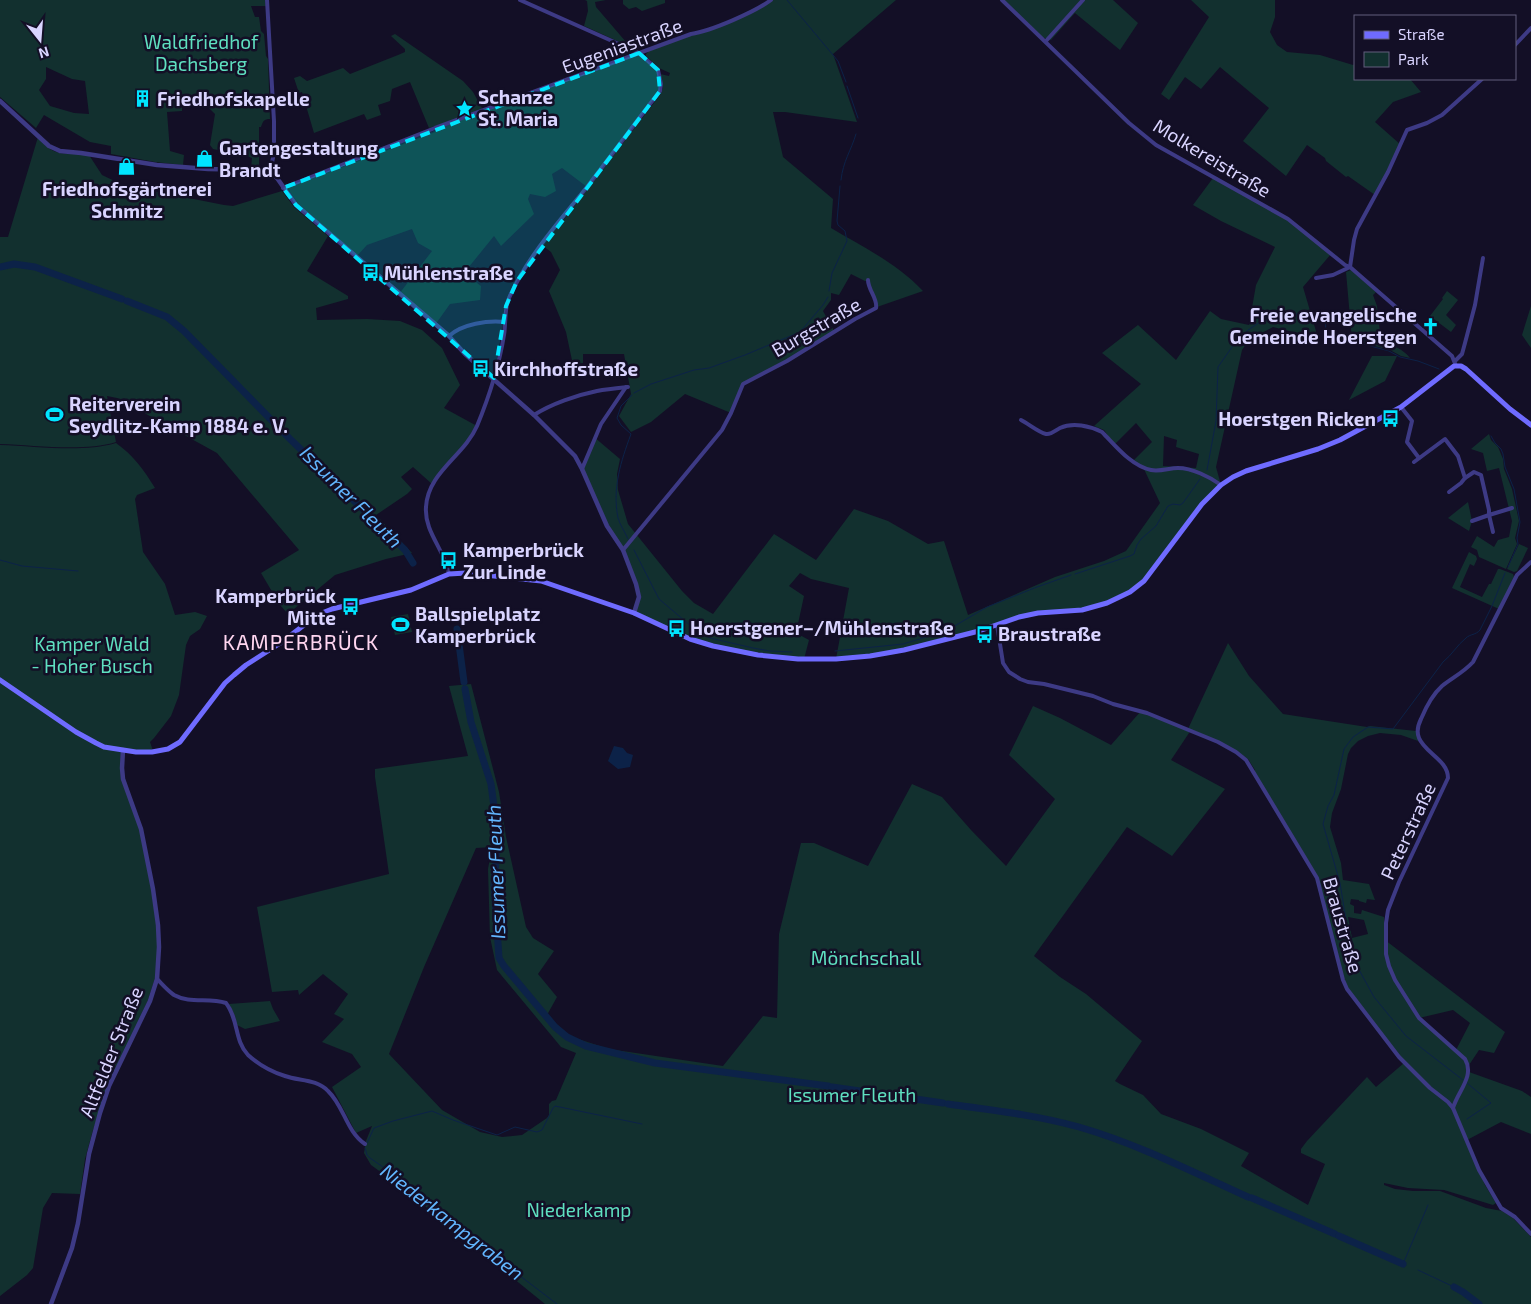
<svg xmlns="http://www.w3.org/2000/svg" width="1531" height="1304" font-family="'Exo 2',sans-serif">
<rect width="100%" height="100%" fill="#130f26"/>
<!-- green -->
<g fill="#12302f" fill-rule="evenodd">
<path d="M0,0H265L266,6H251L255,17H259L261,31L264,34L266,56L268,59L270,119C264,119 263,121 261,127H259V167L251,168L252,158L247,156L213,149L210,145L215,114L206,105L182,104V111L167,112L170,151L184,155L183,165L155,162L111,154V146L90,142L44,115L36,128L0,97ZM46,67L72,79L85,81L89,114L74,113L50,106L39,90L46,79Z"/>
<path d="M585,0H606L595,2L596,7L626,42L624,44L584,26L588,11L587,1Z"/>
<path d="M623,0H665V3L642,11L636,7L629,9L623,4Z"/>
<path d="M771,0H896L833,54L857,122L785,112H773L783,157L833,199L831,228C863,247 898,264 923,291L877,307L868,281H865L851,274L839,295L831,293V300L823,311L834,331L787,361L743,384L731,413L685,394L651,422L631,432L619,416L631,394L624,354H583V363L573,365L566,332L549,291L560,270L551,252L543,246L660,95L663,88L660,74L669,76L670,73L659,68L646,56V54L649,51L722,24Z"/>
<path d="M1002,0H1113L1138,23L1120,50L1075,13L1051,40L1041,37Z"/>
<path d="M1191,0H1275V17L1270,32L1277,45L1287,52L1320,55L1353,65L1355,64V79H1410L1421,92L1393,102L1375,122L1401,145L1375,195L1348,176L1346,177L1326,161L1325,158L1307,145L1286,176L1243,141L1269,108L1220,67L1201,89L1185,77L1169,100L1161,94L1209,17Z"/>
<path d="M395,34L463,81L473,92L483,110L429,128L410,82L392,89L390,101L378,105L381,115L367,120L364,114L314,133L302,92L299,93L294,78L300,76L307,81L343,68L350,74L398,55L405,52V49L391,36Z"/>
<path d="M639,53L658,70L660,91L587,187L562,168L552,174L556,191L545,197L530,194L528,199L534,214L501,246L494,236L464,273L481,286L480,300L450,304L435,325L399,294L432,251L418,243L412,229L367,245L357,256L299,205L287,188L435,132V128Z"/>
<path d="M38,137C56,160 64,151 89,155L102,175L123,185L224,205L233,206L282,191L294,207L328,236L307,271L348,296V299L316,308L317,320L367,319L400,321L422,330L442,348L460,385L444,408L477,426L471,437L432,484L413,467L401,477L412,489L407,494L376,515L412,553L386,559L335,575L288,614L280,605L261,573L299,550L217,453L117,398L107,396L116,442C84,452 34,445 0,444V237H8Z"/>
<path d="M1213,178L1288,219L1331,254L1303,287L1318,338L1273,327L1249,340L1242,350L1216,467L1221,485L1211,494L1137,587L1093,607L1037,615L904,650L836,659L849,588L811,579L800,573L789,586L804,596L796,633L809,640L804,659L713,646L634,613L639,597L623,550L607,526L582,469L594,437L620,459L617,474L618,490L628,524L682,591L694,603L713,614L774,534L816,560L854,509L888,521L928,544L944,541L968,615L1055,577L1104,561L1126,551L1160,503L1143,467L1133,461L1152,442L1136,423L1116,443H1113L1104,430L1094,426L1141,384L1102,353L1138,325L1176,360L1210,311L1221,319L1249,325L1256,285L1275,247L1221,221L1193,205ZM1164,436L1177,440L1176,447L1199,454L1196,468L1163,466Z"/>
<path d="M1351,270L1376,292L1373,295L1377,306L1381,342C1393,345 1403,349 1410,358L1401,356L1390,350L1352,340L1346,272Z"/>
<path d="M1447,291L1458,300L1446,315L1456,325L1451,332L1430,316L1443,299L1442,298Z"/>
<path d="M1531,306V348L1522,335Z"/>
<path d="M1372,356H1397L1385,381L1349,400Z"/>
<path d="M1489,434L1491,440L1498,447L1503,459L1504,469L1512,489L1519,521L1515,538L1517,544L1506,569L1479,557L1477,550L1471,547L1477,536L1494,547L1498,540L1509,537L1512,521L1499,468L1487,471L1483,453L1471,449Z"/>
<path d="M116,443C133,455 144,470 155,488L137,495L135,499L143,552L165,584L175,615L195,612L207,616L200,629L190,636L186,645L179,695L171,716L154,738L150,742L153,751L123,750L122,768L147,852L159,946L155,978L148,1000L109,1085L93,1130L85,1159L80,1194L52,1193L43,1208L33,1268L27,1275L0,1296V445C36,446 82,453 116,443Z"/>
<path d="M1468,502L1472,521L1469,531L1448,518Z"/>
<path d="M1519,544L1528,548L1517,571L1514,572L1507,569Z"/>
<path d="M1469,552L1476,556L1477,559L1474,566L1470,564L1460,587L1482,597L1489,584H1491L1498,569H1500L1513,574L1514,577L1499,609L1452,588Z"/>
<path d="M408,614L412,632L395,635L391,617Z"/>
<path d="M1228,643L1249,676L1283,714L1367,727L1370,726L1416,731L1421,742L1401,735L1380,733L1368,736L1358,741L1351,748L1348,754L1341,789L1332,813L1330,827L1341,863L1343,880L1369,884L1375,900L1367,899L1366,903L1359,901V900L1351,899L1350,904L1354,906V913L1361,914L1362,910L1384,917V946L1385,955V940L1505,1032L1494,1053L1479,1050L1469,1065V1072L1522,1091L1531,1097V1134L1501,1122L1467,1140L1485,1185L1496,1203L1493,1205L1444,1190L1408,1188L1384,1183V1185L1395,1189L1413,1191H1440L1486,1208L1502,1211L1513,1218L1531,1237V1304H545L400,1186L371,1165L364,1153L366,1141L372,1126L356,1133L332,1087L361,1067L352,1054L322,1042L344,1019L334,1014L348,994L323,974L299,995L298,990L272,992L257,907L389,874L375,777V769L468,756L449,686L471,684L499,792L506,837L526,927L533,938L554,951L538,974L557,997L547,1015L569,1036L609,1049L723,1066L763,1016L777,1018L779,934L801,843H814L868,866L912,784L942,797L971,830L1006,866L1055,799L1009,755L1033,706L1060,718L1111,745L1141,711L1188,729ZM1191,730L1238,752L1248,759L1255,770L1254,772L1319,884L1347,989L1404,1063L1376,1087L1367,1077L1307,1141L1301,1149V1153L1325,1164L1308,1205L1241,1166L1249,1153L1201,1129L1161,1114L1143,1095L1120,1084L1115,1081L1142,1041L1086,994L1060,977L1034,956L1127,827L1172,856L1225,789L1171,760ZM492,847L488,869L490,937L497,970L561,1047L576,1053L556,1100L552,1101L549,1104V1115L547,1118L522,1135L502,1137L480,1132L442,1110L389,1054L424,967L476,848ZM1348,917L1364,920L1368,934L1352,938ZM1453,1010L1470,1023L1456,1050L1419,1018Z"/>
<path d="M270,1001L273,1009L280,1021L245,1029L237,1025L235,1016L229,1004Z"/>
</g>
<!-- water -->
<path fill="#0c2248" d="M614,746L623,748L627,753L633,755L630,767L618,769L608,761Z"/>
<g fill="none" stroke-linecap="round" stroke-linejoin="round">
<!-- stream -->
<g stroke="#0c2248" stroke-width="1">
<path d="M787,0L838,61L846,82"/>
<path d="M847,86L858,118"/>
<path d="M841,180C843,161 851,151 856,134"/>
<path d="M829,291L832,273L847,241L845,231L838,225L837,221L840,186"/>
<path d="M634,393L651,384L694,370L709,368L745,355L800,332L823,305L828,297"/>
<path d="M1491,436L1495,443L1501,449L1503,454L1505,467L1514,489L1520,522L1517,538L1518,544L1508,567"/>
<path d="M1207,470L1216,421L1218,367L1232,347L1248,330L1269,316L1325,312L1326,334L1389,351L1400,357L1418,361L1439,369"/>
<path d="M628,539C625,532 620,525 618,518C612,488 621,461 631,434L621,425L617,418L621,406L632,395"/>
<path d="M634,550L659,599L698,632L710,638L753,648L770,651L792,652"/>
<path d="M0,560L22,566L78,571"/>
<path d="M1075,574L1130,556L1134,554L1137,545L1141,539L1156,526L1168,506L1173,504L1180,505L1183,503L1200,479"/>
<path d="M835,651L903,644L946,631L987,607L1037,587L1071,575"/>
<path d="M1463,1080L1406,1036L1374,997L1352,957L1340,883L1323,824L1328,806L1334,795L1344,749L1353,737L1368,727L1393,729L1443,662C1452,655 1457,645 1466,638C1470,634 1476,635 1480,630L1492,606L1505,573"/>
<path d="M1467,1119L1491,1103L1467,1083"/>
<path d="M367,1143L374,1128L393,1121L432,1111L453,1120L497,1135L515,1127L537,1132L542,1130L553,1108L555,1106L642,1124"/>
<path d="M365,1148L367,1155L370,1158L403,1181L460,1226L486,1250L557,1304"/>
<path d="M1406,1265L1403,1264L1428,1205"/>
<path d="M1418,1270L1454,1287"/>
</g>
<!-- river -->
<g stroke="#0c2248" stroke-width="7">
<path d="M0,267L14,264L35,267L122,299"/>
<path d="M127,301L167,317L184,331L289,438L405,550L413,563"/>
<path d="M457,629L464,682"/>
<path d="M465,689L471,722L491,784L498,837L494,884L499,958L504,966L555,1027L567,1037L586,1046L655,1063L828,1086"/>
<path d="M832,1087L943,1103"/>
<path d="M948,1104C992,1110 1036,1115 1079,1127C1138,1144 1193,1172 1248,1197"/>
<path d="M1252,1198L1335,1234"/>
<path d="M1339,1236L1403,1264"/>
<path d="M1454,1287L1463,1292L1479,1304"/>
</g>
<!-- minor -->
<g stroke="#3d3a85" stroke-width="4">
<path d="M267,0L274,121V153L270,172"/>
<path d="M1002,0L1129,123L1156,145L1288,219L1345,265L1350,267L1452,356L1456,366"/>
<path d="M1046,41L1083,0"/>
<path d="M1515,45L1531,28"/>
<path d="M283,188L435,128L691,34C711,31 755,12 771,0"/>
<path d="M1350,267L1354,240L1357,229L1388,172L1407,130L1427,123L1442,115L1482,79"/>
<path d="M1316,278L1333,275L1350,267"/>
<path d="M449,336C462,324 488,320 505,322"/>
<path d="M1455,361L1462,354L1465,343L1475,305L1483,258"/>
<path d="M1401,407L1412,421L1407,442L1419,458"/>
<path d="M534,415C551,404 577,395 597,391C607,389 618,388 628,387"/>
<path d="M1021,420C1029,424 1038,432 1046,434C1051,435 1056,430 1060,428C1073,422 1090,426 1102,432C1115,445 1131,466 1151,470C1160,472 1169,468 1178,468C1192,468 1210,477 1221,485"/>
<path d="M1414,462L1445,439L1458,456L1465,478L1474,472L1481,475L1489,510V515L1512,508"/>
<path d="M582,469L601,424L626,387"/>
<path d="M1449,492L1461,483L1465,478"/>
<path d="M1472,521L1489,515L1493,532"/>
<path d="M623,550L722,430L731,413L743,384L787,361L855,319L876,308C878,299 868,290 868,280"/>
<path d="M449,574C445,550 424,532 426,507C428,472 464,456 477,426C489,397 499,366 504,335C506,323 504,310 509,298C527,257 559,222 587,187C611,156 635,123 660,91L661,84L658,70L639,53L520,0"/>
<path d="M997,625L1003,663L1009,672L1020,679L1028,682L1044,684L1093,696L1113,704L1147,713L1218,742L1236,752L1246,760L1317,878L1343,980L1347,989L1399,1057L1430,1088L1448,1102L1453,1108L1479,1170L1501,1208L1515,1217L1531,1234"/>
<path d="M157,979C162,984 168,991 174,995C190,1004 209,997 226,1003C239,1020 234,1040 248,1055C258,1064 272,1072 285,1076C299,1081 317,1079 328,1091C344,1106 346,1131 365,1144"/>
<path d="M1453,1108C1458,1091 1475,1076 1465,1059L1419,1018L1395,980L1389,966L1386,954V923L1388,910L1399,882L1448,778C1448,760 1425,753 1419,738C1416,731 1418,725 1421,719C1426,707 1432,695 1442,686C1452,678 1464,672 1473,662L1517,575L1531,562"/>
</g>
<!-- tertiary -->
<g stroke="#3d3a85" stroke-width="4.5">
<path d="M0,101L49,146L60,151L81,153L157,165L208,169L259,170L270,172L277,178L296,205L448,335L465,354L534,415L575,456L582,469L607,526L623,550L636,584L639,597L634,613"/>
<path d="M51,1304L72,1248L78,1223L89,1154L100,1113L109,1086L150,1001L157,979L159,947L158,925L153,889L141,829L123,779L122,768L123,750"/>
</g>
<!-- secondary -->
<path stroke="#6f6bff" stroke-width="5" d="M0,680L76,732L96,743L104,747L136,752H152L168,749L180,742L225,683L234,675L246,665L282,642L317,615L332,609L411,590L449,574L466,573L541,581L634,613L690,639L713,646L758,655L798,659H836L870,656L904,650L979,631L1019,617L1038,613L1082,610L1107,603L1130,592L1144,581L1202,504L1221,485L1233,477L1246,471L1318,449L1340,440L1401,407L1454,366H1461L1466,369L1510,409L1531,425"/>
</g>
<!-- marked area -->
<path fill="#00e5ff" fill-opacity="0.2" stroke="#00e5ff" stroke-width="4" stroke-dasharray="10 6" stroke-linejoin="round" d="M639,53L658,70L660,91L517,281L506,306L494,378L296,205L283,188Z"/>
<!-- icons -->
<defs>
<symbol id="building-bare" viewBox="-9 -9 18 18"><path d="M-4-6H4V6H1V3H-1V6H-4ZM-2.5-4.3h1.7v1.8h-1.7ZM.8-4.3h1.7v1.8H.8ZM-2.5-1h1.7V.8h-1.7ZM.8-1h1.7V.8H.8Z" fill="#00e5ff" stroke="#130f26" stroke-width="2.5" paint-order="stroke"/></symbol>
<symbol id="sight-bare" viewBox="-9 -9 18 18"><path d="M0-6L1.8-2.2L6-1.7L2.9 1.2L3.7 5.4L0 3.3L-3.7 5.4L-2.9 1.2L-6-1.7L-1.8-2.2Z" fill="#00e5ff" stroke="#130f26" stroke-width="2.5" paint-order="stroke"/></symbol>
<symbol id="shop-bare" viewBox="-9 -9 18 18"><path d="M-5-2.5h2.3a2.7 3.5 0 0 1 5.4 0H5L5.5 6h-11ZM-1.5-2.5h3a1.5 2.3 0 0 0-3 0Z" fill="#00e5ff" stroke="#130f26" stroke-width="2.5" paint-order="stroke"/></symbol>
<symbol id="bus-bare" viewBox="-9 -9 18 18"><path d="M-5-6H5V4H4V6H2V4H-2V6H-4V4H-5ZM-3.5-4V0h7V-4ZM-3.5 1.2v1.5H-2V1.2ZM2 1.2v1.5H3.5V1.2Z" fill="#00e5ff" stroke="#130f26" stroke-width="2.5" paint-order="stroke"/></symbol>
<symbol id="church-bare" viewBox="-9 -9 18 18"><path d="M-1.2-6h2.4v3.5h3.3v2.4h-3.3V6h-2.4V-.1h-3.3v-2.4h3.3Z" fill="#00e5ff" stroke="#130f26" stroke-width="2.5" paint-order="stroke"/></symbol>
<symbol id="stadium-bare" viewBox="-9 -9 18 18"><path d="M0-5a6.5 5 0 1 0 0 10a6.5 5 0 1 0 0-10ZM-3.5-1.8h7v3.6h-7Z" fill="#00e5ff" stroke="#130f26" stroke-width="2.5" paint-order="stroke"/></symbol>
</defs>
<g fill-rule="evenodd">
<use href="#building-bare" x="130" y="86" width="25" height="25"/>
<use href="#sight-bare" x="452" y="96" width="25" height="25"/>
<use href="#shop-bare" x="192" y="146" width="25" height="25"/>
<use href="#shop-bare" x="114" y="154" width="25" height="25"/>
<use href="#bus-bare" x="358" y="260" width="25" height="25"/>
<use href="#church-bare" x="1418" y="314" width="25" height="25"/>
<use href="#bus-bare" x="468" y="356" width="25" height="25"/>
<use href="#stadium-bare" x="42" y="402" width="25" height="25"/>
<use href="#bus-bare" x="1378" y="406" width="25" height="25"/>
<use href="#bus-bare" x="436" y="548" width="25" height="25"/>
<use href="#bus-bare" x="338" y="594" width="25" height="25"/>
<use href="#stadium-bare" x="388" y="612" width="25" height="25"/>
<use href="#bus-bare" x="664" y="616" width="25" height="25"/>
<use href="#bus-bare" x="972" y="622" width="25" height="25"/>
</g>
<g text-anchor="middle" stroke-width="5" stroke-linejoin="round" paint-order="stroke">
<!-- park labels -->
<g font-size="19" fill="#5fe0c0" stroke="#130f26">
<text x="201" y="49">Waldfriedhof<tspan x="201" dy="22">Dachsberg</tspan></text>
<text x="92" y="651">Kamper Wald<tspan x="92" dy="22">- Hoher Busch</tspan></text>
<text x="866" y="965">Mönchschall</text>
<text x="852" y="1102">Issumer Fleuth</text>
<text x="579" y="1217">Niederkamp</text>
</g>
<!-- street labels -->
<g font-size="19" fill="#d9d4ff" stroke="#130f26">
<text transform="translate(622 46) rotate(-20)" y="7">Eugeniastraße</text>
<text transform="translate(1212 158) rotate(31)" y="7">Molkereistraße</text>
<text transform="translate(816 327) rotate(-30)" y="7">Burgstraße</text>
<text transform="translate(1408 831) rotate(-65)" y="7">Peterstraße</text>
<text transform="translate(1343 925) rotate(74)" y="7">Braustraße</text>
<text transform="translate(111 1052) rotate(-68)" y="7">Altfelder Straße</text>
</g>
<!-- poi labels -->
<g font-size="19" font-weight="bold" fill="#d9d4ff" stroke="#130f26" text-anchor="start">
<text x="478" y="104">Schanze<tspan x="478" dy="22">St. Maria</tspan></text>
<text x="157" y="106">Friedhofskapelle</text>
<text x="219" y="155">Gartengestaltung<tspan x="219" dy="22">Brandt</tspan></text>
<text x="127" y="196" text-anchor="middle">Friedhofsgärtnerei<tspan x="127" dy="22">Schmitz</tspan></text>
<text x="384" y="280">Mühlenstraße</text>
<text x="1417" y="322" text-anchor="end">Freie evangelische<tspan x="1417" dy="22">Gemeinde Hoerstgen</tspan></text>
<text x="494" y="376">Kirchhoffstraße</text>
<text x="69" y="411">Reiterverein<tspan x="69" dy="22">Seydlitz-Kamp 1884 e. V.</tspan></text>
<text x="1376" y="426" text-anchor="end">Hoerstgen Ricken</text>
<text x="463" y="557">Kamperbrück<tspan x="463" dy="22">Zur Linde</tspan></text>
<text x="336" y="603" text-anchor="end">Kamperbrück<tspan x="336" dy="22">Mitte</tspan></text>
<text x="415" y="621">Ballspielplatz<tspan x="415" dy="22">Kamperbrück</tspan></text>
<text x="690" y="635">Hoerstgener−/Mühlenstraße</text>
<text x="998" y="641">Braustraße</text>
</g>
<!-- water labels -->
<g font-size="20" font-style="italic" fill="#62b6ff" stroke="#130f26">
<text transform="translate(351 497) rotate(45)" y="7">Issumer Fleuth</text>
<text transform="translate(496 872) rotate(-92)" y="7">Issumer Fleuth</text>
<text transform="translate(452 1222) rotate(38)" y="7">Niederkampgraben</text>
</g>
<!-- quarter labels -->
<g font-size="21" letter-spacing="1" fill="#ffd6f0" stroke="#130f26">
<text x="301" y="650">KAMPERBRÜCK</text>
</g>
</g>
<!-- legend -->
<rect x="1354" y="15" width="162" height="65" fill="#130f26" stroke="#625e7d"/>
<rect x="1364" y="31" width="25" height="8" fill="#6f6bff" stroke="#625e7d"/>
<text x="1398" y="40" font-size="15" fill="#d9d4ff">Straße</text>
<rect x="1364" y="52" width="25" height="15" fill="#12302f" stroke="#625e7d"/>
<text x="1398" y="65" font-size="15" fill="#d9d4ff">Park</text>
<!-- north arrow -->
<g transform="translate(40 40) rotate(163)" stroke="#130f26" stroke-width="4" paint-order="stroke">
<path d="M0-4L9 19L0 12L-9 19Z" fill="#d9d4ff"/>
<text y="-8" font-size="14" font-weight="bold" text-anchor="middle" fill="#d9d4ff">N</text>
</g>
</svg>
